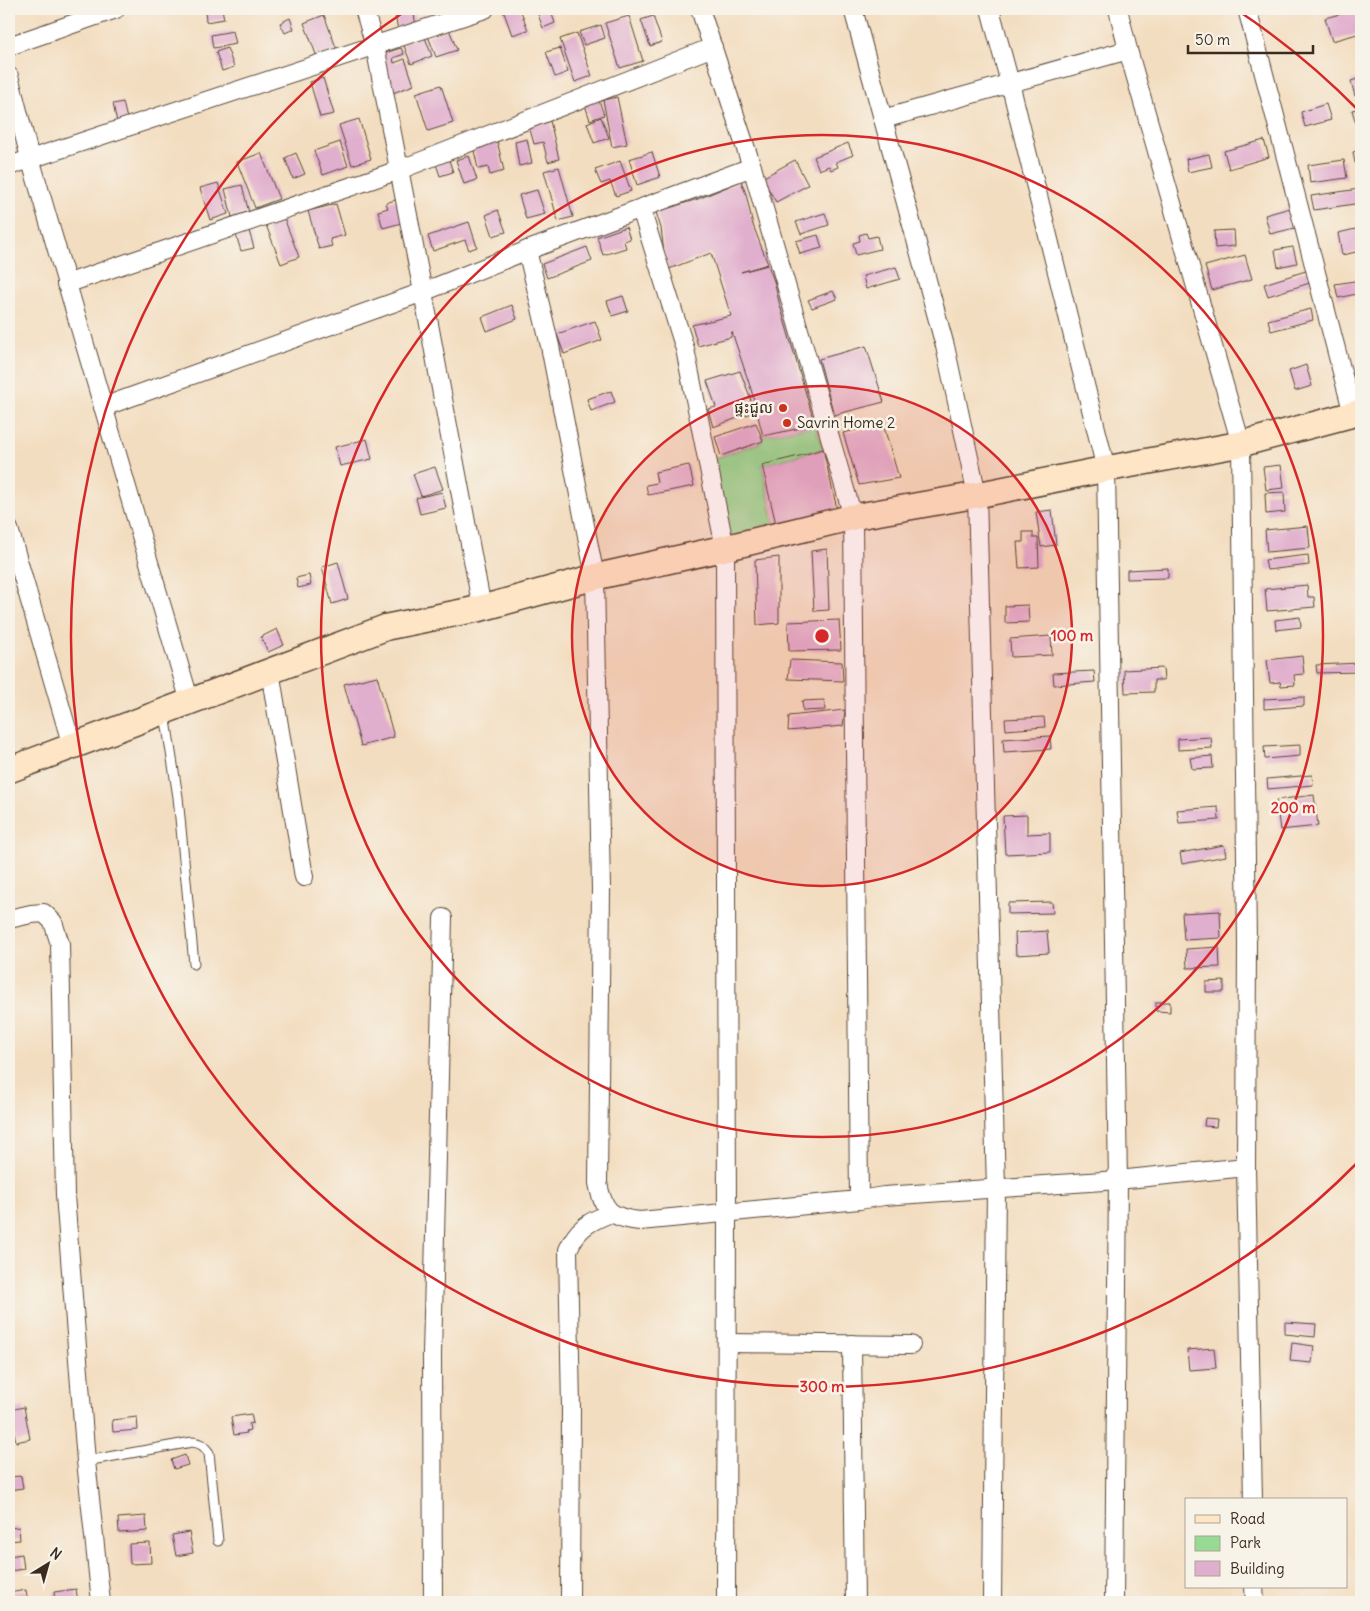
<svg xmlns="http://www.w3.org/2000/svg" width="1370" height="1611" font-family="Delius,'Noto Sans Khmer',sans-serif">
<rect width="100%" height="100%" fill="#f7f3e8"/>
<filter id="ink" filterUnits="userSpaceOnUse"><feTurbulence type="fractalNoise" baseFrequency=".02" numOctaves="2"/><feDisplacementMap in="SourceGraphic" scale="10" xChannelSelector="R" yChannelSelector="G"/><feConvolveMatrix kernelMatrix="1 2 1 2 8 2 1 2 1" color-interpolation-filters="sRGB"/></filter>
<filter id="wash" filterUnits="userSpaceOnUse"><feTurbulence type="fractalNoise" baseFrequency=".0096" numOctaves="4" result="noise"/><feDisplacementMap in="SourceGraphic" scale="20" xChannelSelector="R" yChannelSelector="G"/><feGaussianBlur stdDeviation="1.12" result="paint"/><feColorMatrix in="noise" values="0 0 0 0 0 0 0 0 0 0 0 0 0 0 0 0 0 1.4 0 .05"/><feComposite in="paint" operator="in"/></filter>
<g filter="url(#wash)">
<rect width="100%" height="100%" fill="#f3ddc0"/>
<!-- green -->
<path fill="#96da93" stroke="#688258" d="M815,425L823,449L762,465L776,533L725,548L707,461L762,442L763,436Z"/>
<g id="blocks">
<!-- building -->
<g fill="#e1afce">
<path d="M205,9H222L224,19L206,22Z"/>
<path d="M394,9H413L416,26L398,30Z"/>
<path d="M507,9H520L528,30L512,35L503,10Z"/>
<path d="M536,9H550L555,23L543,28Z"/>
<path d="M1355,10L1361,33L1332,41L1325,18Z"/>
<path d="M324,15L337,50L317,57L304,23Z"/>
<path d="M629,16L643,61L620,68L605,23Z"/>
<path d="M653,16L662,42L650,46L641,20Z"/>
<path d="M290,18L294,29L285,33L280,23Z"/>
<path d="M601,25L605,38L584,45L579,32Z"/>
<path d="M449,29L457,50L436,57L428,36Z"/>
<path d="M233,31L236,44L213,48L211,35Z"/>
<path d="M577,33L592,76L575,82L560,39Z"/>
<path d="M424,35L432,56L411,64L403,43Z"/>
<path d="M227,48L234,67L222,71L216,52Z"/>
<path d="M401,48L404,54L393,58L394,63L405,59L414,85L390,94L382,54Z"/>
<path d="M560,48L568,72L555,77L546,52Z"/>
<path d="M323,78L334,114L320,117L310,82Z"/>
<path d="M1361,78V94L1355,96L1351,81Z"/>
<path d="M441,85L453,123L428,131L416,93Z"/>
<path d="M617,97L627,144L612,147L603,100Z"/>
<path d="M598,98L604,115L590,120L584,102Z"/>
<path d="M123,102L127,119L117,122L113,104Z"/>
<path d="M1326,104L1331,120L1305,127L1301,112Z"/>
<path d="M1361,108V122L1356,124L1352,110Z"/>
<path d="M601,117L609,138L594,143L587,123Z"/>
<path d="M359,119L371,159L352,165L339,125Z"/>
<path d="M550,121L559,159L548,162L543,142L534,144L529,126Z"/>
<path d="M496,136L504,171L490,175L488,167L478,169L472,141Z"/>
<path d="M527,139L532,163L519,166L515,142Z"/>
<path d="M1264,140L1269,157L1229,169L1224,151Z"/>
<path d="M340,142L348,166L323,175L314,151Z"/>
<path d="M848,143L853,155L836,162L838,167L831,170L829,166L819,170L814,157Z"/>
<path d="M1361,150V162L1355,163L1353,152Z"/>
<path d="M652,152L660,177L637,185L629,159Z"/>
<path d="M261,153L279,199L255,208L237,162Z"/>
<path d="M296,153L305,174L293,179L285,158Z"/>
<path d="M1209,154L1212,167L1188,172L1186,159Z"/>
<path d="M469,156L477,180L464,184L456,160Z"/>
<path d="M448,157L453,172L440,176L435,161Z"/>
<path d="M795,160L808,185L776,202L762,178Z"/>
<path d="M1344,160L1347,178L1310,183L1308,165Z"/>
<path d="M620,161L631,191L616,196L610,181L601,184L595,170Z"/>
<path d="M559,167L573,217L558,221L544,171Z"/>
<path d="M741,181L746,194L753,225L768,264L741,272L768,265L774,281L779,302L815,425L763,436L751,389L732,332L731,337L698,346L692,325L731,316L711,253L669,269L664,253L661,228L656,212L698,199Z"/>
<path d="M218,183L228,214L210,220L200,188Z"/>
<path d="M242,185L249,213L232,217L225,189Z"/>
<path d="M1359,189L1361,203L1314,210L1311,196Z"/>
<path d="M537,190L545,214L526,219L519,195Z"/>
<path d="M398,199L405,222L383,228L378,211L388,208L386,203Z"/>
<path d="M336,204L345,235L330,239L332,246L319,249L308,211Z"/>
<path d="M1290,208L1295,228L1270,234L1265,215Z"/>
<path d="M498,210L506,232L493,236L486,215Z"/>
<path d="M825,213L829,225L801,234L796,222Z"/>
<path d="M284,218L299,257L281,264L266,225Z"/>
<path d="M469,222L477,247L469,250L465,240L433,251L428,236Z"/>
<path d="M626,227L630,239L624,241L626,248L603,255L597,237Z"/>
<path d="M1360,228L1361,251L1342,255L1338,233Z"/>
<path d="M1234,230L1235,246L1215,248L1214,231Z"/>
<path d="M249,231L254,248L241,251L236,235Z"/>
<path d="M866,233L868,238L877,236L880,249L856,255L853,243L860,241L859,235Z"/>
<path d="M818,235L822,248L800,254L796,241Z"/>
<path d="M587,247L592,261L547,278L542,264Z"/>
<path d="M1293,247L1297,263L1278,267L1275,250Z"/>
<path d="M1245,255L1252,279L1212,290L1205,266Z"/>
<path d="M896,267L900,279L866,289L863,276Z"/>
<path d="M1309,270L1313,282L1268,296L1264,284Z"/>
<path d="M1361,280V293L1338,298L1335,284Z"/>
<path d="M833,291L837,299L812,308L808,300Z"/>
<path d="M623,296L628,311L612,316L607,301Z"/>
<path d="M512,305L517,319L487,331L482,317Z"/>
<path d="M1311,309L1313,320L1271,331L1268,320Z"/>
<path d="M595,321L602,340L564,354L557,334Z"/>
<path d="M866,346L884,402L834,415L819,359Z"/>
<path d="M1306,365L1312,386L1295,391L1289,371Z"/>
<path d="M740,371L749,394L754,412L713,427L708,409L716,407L707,381Z"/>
<path d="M611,391L615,402L591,411L587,399Z"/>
<path d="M756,423L763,441L721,456L715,437Z"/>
<path d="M883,424L899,478L859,485L843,433Z"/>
<path d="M367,439L372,459L340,466L335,447Z"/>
<path d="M823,449L837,509L776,524L762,465L799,456Z"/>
<path d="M689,465L694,486L648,495L646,485L657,483L655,472Z"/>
<path d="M1281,465L1284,488L1266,490L1263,467Z"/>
<path d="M435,467L443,489L421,496L413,474Z"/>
<path d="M442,492L446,508L420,514L416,498Z"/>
<path d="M1284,492L1285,512L1266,514L1265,493Z"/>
<path d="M1052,510L1056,545L1041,547L1036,512Z"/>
<path d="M1308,526L1310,548L1267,552L1265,530Z"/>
<path d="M1023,532H1033V538H1038L1039,567L1019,568L1017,542H1023Z"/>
<path d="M827,549L829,610L814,611L811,551Z"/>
<path d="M1308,555L1309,565L1267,570L1265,560Z"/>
<path d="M779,557V623L757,625L755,560Z"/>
<path d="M338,562L348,599L332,604L322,567Z"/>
<path d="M1168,568V578L1127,579V570Z"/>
<path d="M309,575L311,585L298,588L296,578Z"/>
<path d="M1307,585L1308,597H1314L1315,607L1267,611L1265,589Z"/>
<path d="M1028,605L1029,622L1005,623V606Z"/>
<path d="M1300,617L1301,627L1276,630L1275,620Z"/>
<path d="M839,620L841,650L789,651L788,622Z"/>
<path d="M277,629L284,645L268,652L261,637Z"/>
<path d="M1051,636L1052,655L1011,657L1010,639Z"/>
<path d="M1302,656L1304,674L1294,675L1295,685L1281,686L1280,682L1270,683L1267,660Z"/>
<path d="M790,660L842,662L843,681L788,679Z"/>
<path d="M1360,663L1361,672L1317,673L1316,665Z"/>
<path d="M1163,668L1164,680H1154V692L1125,693L1124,670Z"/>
<path d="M1094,671L1095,682L1054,685L1053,673Z"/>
<path d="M377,676L394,737L361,746L344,684Z"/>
<path d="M1304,697V706L1264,709V699Z"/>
<path d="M824,700L825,710L803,711L802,701Z"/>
<path d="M845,710L843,726L788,731L789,716Z"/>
<path d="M1044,717L1045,727L1006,730L1005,719Z"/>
<path d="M1050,736L1051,749L1004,752L1003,739Z"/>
<path d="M1211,737L1212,748L1178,750V739Z"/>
<path d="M1300,745V756L1265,759L1264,747Z"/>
<path d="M1212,756L1213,768L1192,769L1190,758Z"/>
<path d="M1312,775L1313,785L1268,789L1267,779Z"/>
<path d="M1314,795L1318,826L1280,830L1276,800Z"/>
<path d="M1218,807L1219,820L1179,823L1177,810Z"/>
<path d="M1027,815V834L1050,833V852L1005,854L1003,816Z"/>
<path d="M1224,845L1226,856L1182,864L1180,853Z"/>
<path d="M1052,902L1053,913L1008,914V903Z"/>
<path d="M1220,911L1221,938L1184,940L1182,913Z"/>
<path d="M1047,931L1049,953L1016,955L1015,933Z"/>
<path d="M1219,947L1220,967L1187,968L1186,949Z"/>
<path d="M1224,981V992H1206V982Z"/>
<path d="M1156,1002H1170V1012L1156,1011Z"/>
<path d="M1205,1118L1217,1119L1216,1127L1204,1126Z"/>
<path d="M1285,1322L1316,1324L1315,1337L1285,1334Z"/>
<path d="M1292,1343L1314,1346L1312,1363L1290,1361Z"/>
<path d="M1214,1348L1216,1368L1189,1370L1187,1350Z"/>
<path d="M24,1407L30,1439L16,1442L10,1410Z"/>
<path d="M251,1414L253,1423L249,1424L250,1430L246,1431L247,1433L234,1435L231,1417Z"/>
<path d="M137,1417L138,1430L113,1432L112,1420Z"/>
<path d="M185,1455L188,1465L174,1469L171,1460Z"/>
<path d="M21,1476L23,1488L9,1490V1477Z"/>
<path d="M146,1516L147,1531L119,1533L118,1518Z"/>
<path d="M19,1527L20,1540L9,1541V1528Z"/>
<path d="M189,1532L193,1553L176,1556L172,1535Z"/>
<path d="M150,1543L151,1563L130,1564L129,1544Z"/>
<path d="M22,1554L24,1569L9,1571V1556Z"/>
<path d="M76,1589L78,1602H55L54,1592Z"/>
<path d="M26,1590L28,1602H9V1593Z"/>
</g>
</g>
</g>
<g filter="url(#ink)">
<use href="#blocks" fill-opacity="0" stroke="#574536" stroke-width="1"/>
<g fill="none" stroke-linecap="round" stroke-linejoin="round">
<defs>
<g id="lane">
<path d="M165,714L178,797L194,964"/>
<path d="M86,1461L192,1442C201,1443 204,1446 209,1453L218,1541"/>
</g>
<g id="street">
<path d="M364,9L375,46L423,292L482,608"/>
<path d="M700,9L752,167L853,517L859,1200"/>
<path d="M853,9L945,346L977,495L996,1188L992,1602"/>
<path d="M990,9L1010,83L1106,469L1118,1180L1114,1602"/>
<path d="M1118,9L1128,50L1241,444L1247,943L1246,1167L1253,1500"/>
<path d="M1247,9L1353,414"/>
<path d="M9,46L116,9"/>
<path d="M9,76L30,158L190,702"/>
<path d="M883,119L1128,50"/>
<path d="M9,166L485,9"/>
<path d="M641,209L685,349L725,548L727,1213L726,1602"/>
<path d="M527,250L550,346L595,577L601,889L598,1183C603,1211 611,1218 640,1221L859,1200L884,1196L1118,1180L1246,1167"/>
<path d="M66,284L399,170L713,47"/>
<path d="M103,407L423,292L523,252L752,167"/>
<path d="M9,529L72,746"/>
<path d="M270,671L304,877"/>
<path d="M9,919L31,914L44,913L53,922L60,944L65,1195L86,1461L101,1602"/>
<path d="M727,1343L911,1345"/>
<path d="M852,1344L855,1602"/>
<path d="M1254,1587L1255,1602"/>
<path d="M433,1602L432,1354L443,918"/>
<path d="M570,1602L571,1408L568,1250C577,1228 590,1221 611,1213"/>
</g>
<path id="secondary" d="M9,770L387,627L482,608L595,577L725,548L853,517L977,495L1106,469L1241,444L1361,412"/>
</defs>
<!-- lane casing -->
<use href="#lane" stroke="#574536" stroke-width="11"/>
<!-- street casing -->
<use href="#street" stroke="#574536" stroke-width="20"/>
<!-- secondary casing -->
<use href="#secondary" stroke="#574536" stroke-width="28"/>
<!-- lane -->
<use href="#lane" stroke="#fff" stroke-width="9"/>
<!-- street -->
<use href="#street" stroke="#fff" stroke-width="18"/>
<!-- secondary -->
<use href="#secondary" stroke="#fee5c5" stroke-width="25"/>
</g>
</g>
<!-- distance rings -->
<circle cx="822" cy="636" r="250" fill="#d62828" fill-opacity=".12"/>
<g fill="none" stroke="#d62828" stroke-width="2.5">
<circle cx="822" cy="636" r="250"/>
<circle cx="822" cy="636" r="501"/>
<path d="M1358 1162A751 751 0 1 1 407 10M1237 10A751 751 0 0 1 1358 110"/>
</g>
<!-- markers -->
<g fill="#c8321e" stroke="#f7f3e8" stroke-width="2">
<circle cx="783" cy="408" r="5"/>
<circle cx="787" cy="423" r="5"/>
</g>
<g text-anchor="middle" stroke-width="5" stroke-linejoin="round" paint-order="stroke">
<!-- poi labels -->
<g font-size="15" fill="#3b2a1e" stroke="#f7f3e8" text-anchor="end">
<text x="773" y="413">ផ្ទះជួល</text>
<text x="797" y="428" text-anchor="start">Savrin Home 2</text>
</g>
</g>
<circle cx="822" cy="636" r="8" fill="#d62828" stroke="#f7f3e8" stroke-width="2.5"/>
<g font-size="15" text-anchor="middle" font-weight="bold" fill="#d62828" stroke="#f7f3e8" stroke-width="5" stroke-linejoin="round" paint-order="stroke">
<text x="1072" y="641">100 m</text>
<text x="1293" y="813">200 m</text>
<text x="822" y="1392">300 m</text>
</g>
<!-- margin -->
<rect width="1370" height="1611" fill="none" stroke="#f7f3e8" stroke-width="30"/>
<!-- legend -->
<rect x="1185" y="1498" width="162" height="90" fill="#f7f3e8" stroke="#aca397"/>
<rect x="1195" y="1515" width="25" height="8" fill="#fee5c5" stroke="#aca397"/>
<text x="1230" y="1524" font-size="15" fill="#3b2a1e">Road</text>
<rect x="1195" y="1536" width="25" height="15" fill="#96da93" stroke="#aca397"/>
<text x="1230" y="1548" font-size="15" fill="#3b2a1e">Park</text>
<rect x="1195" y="1561" width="25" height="15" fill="#e1afce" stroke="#aca397"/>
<text x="1230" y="1574" font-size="15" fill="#3b2a1e">Building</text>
<!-- north arrow -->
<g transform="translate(48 1564) rotate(37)" stroke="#f7f3e8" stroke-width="4" paint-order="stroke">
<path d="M0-4L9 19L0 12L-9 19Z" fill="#3b2a1e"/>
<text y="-8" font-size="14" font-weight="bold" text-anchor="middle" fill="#3b2a1e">N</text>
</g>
<!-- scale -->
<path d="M1188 45v8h125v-8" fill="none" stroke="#3b2a1e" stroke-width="2.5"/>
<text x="1195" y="45" font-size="15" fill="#3b2a1e" stroke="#f7f3e8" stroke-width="4" paint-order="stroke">50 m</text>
</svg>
